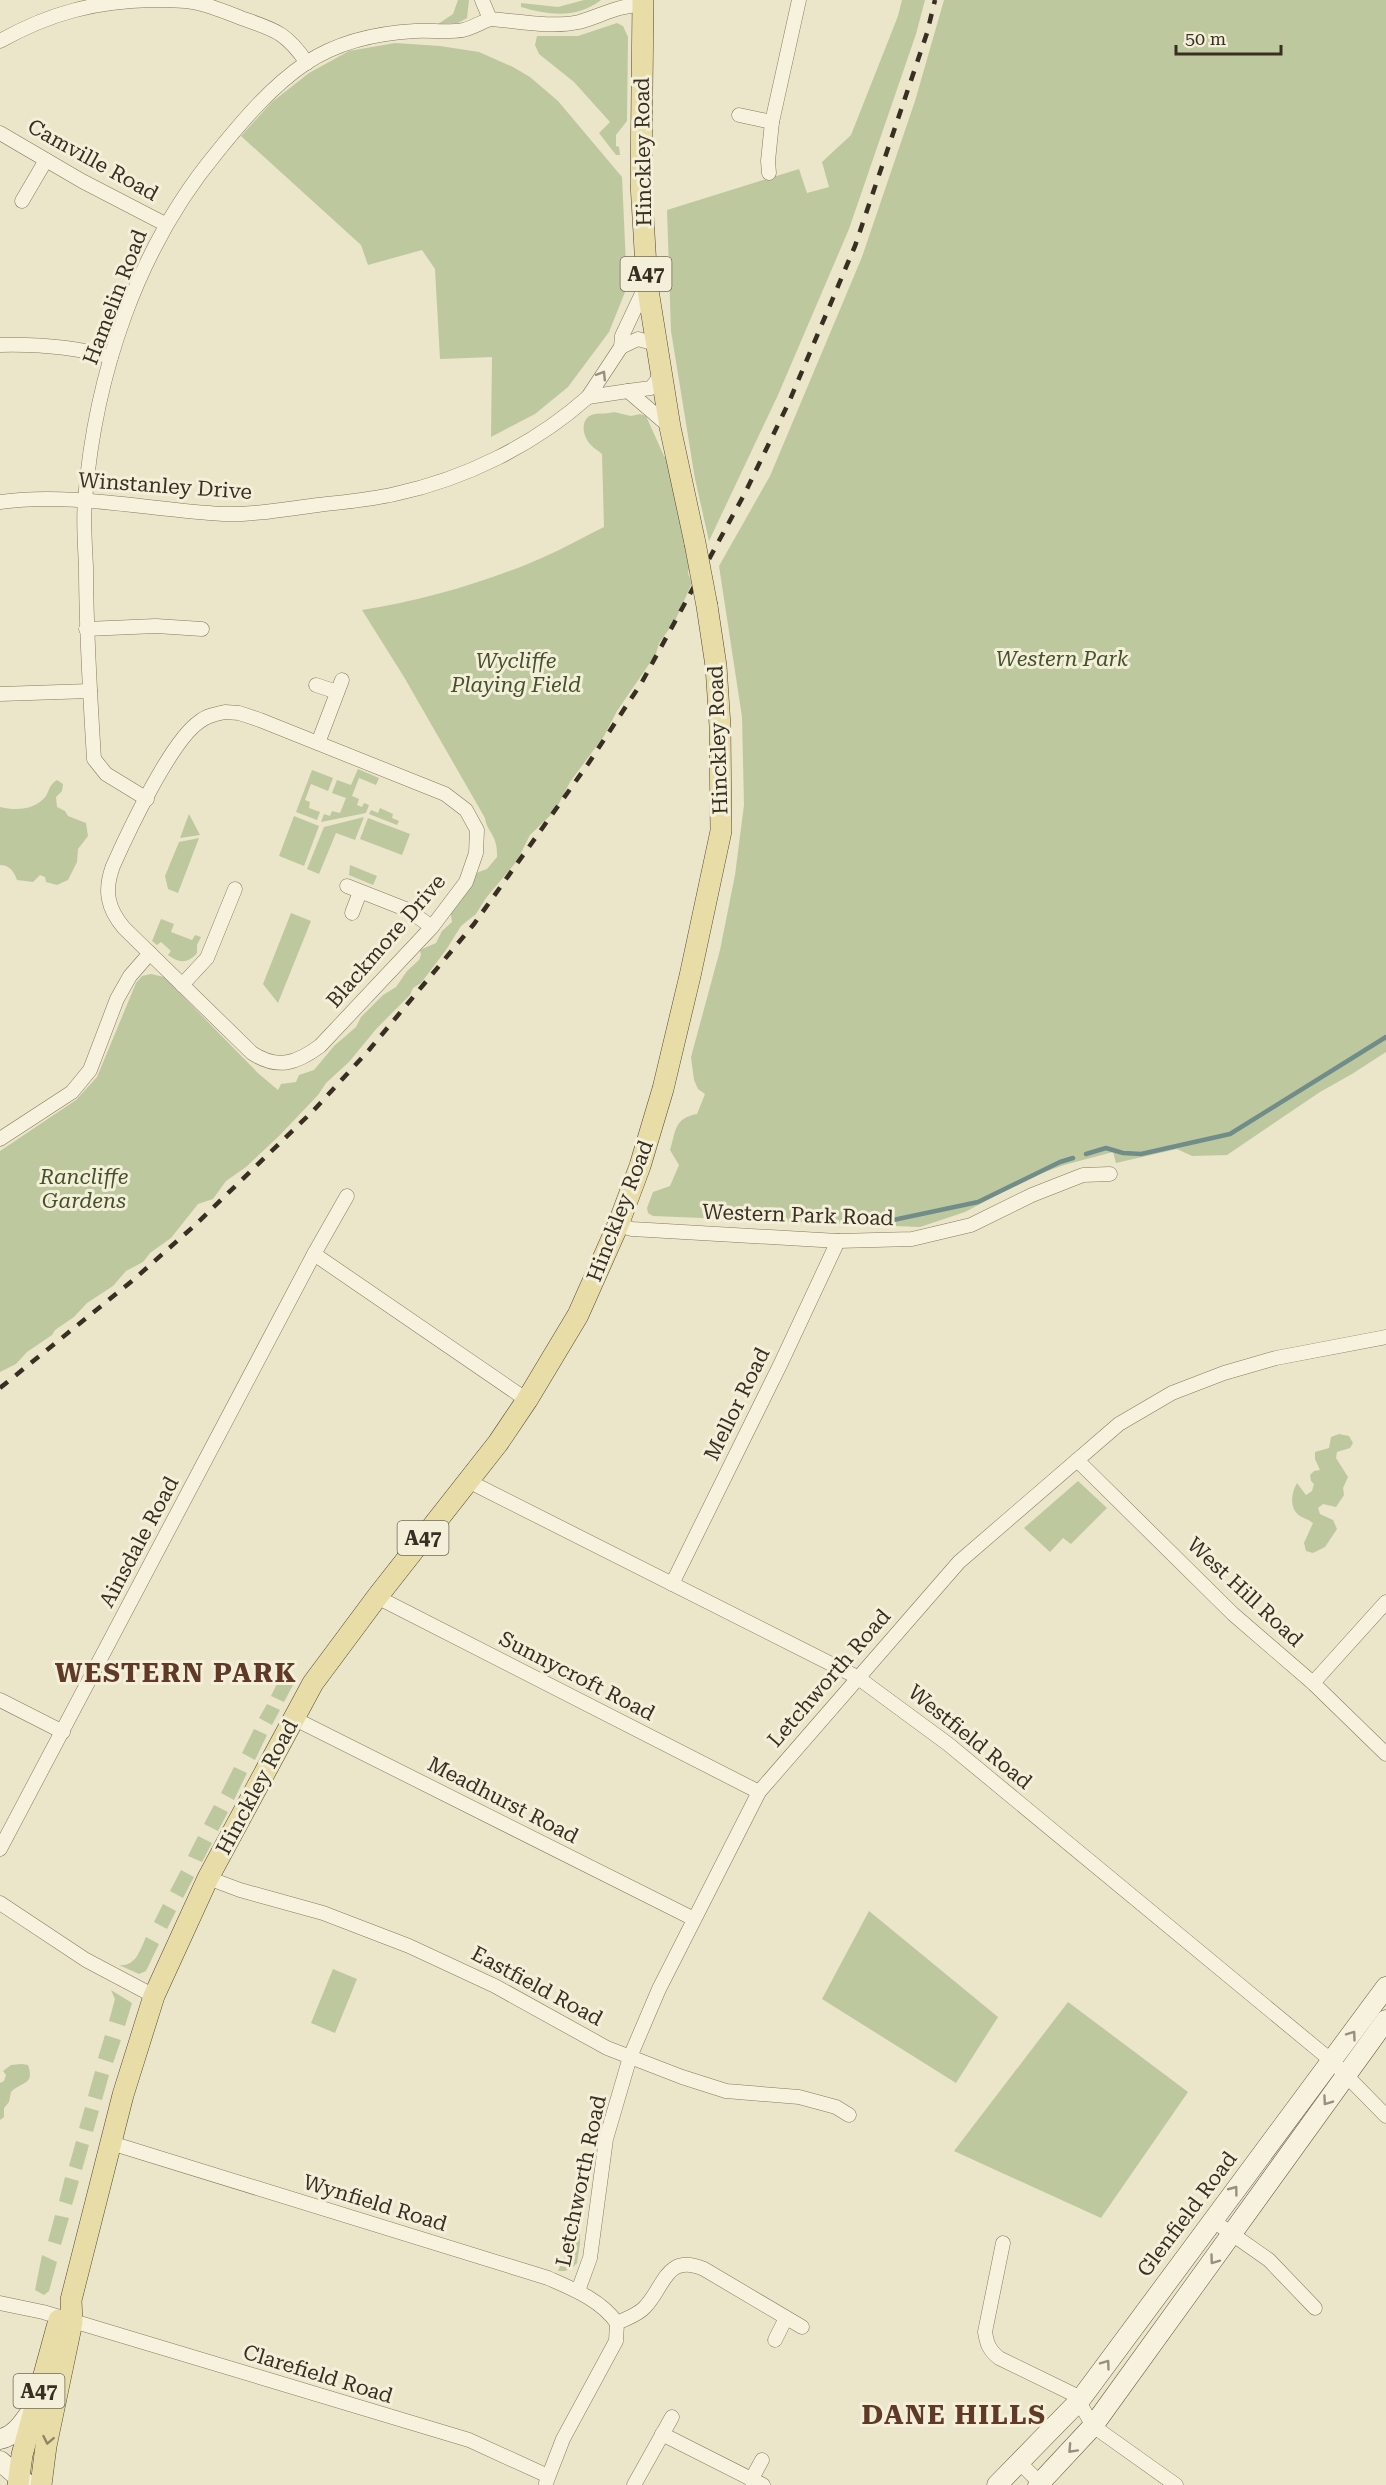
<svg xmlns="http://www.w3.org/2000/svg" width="1386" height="2485" font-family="'Roboto Serif',serif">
<rect width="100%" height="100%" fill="#ebe5ca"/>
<!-- green -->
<g fill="#bec89f">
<path d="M458,0H469L467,18L458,23L438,24L453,14Z"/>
<path d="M584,0H601C577,19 548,15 521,7V3L558,7Z"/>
<path d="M902,0H925L916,34L849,229L778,395L709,541L695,479L671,331L667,210L799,169L807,193L829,187L822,162L851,135L898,16Z"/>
<path d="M944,0H1386V1052L1352,1074L1320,1092L1227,1155L1192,1156L1177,1149L1116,1163L1113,1152L1064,1165L1031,1177L965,1212L920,1227L653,1216L648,1213L647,1208L653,1192L670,1186L679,1165L670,1150C676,1131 674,1118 697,1114L705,1094L698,1089L694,1080L691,1057L720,950L735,875L744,805L742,717L719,566L770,476L862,257L915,101Z"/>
<path d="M617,23L623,26L628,37L627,121L616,135V146L619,147L620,155H616L599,133L610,122L574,82L539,54L535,45L537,36H578Z"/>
<path d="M395,43L440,46L479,52L513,67L530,77L558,101L622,177L627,287L609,332L568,387L535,414L491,437L492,357L440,359L435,269L422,250L368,265L361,245L241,136L272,102L309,73L349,51Z"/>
<path d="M614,412L631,416L640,414L646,416L664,456L671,462L690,563L688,573L692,583L675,621L659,643L656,654L617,711L604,736L570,782L555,811L530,835L517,861L486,898L476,914L461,926L446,950L421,983L413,988L410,995L377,1028L349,1062L326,1083L318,1095L280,1135L246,1167L226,1181L213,1199L198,1204L171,1238L150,1253L143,1262L126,1271L113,1286L87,1303L74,1317L55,1330L52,1335L27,1352L16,1364L0,1372V1151L76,1100L97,1077L136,983L142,976L151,974L164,977L259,1074L278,1090L281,1084L296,1082L299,1075L314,1070L334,1046L356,1027L361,1017L383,995L396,987L407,971L419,960L421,955L420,950L436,943L442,931L452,922L450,908L476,873L487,869L497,857C498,834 487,833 485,818L404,677L362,610C420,601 476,585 530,563C555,553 580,539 604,527L602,454C598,450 594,449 591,445C582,436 579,417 595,414C602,413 607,414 614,412Z"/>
<path d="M358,769L379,778L376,785L359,778L352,796L359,799L357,805L362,807L364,803L369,805L366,813L321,822L324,814L330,816L332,811L340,813L346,798L332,793L337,780L351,785Z"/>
<path d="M312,770L333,778L328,791L311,784L305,800L310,802L309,808L320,812L317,820L296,812Z"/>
<path d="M57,780L63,784L62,791L56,797L57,807L65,811L68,816L86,823L88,836L78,849L77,862L68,880L57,885L46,882L45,877L40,875L33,882L17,880C14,872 10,865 0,865V807C17,811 35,810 46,796C50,789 49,785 57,780Z"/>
<path d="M380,808L393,814L392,818L399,821L397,825L369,814L371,810L378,813Z"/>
<path d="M189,814L200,835L180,838Z"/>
<path d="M294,816L319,826L304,866L279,856Z"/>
<path d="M364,817L355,840L336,833L319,874L307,869L324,827Z"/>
<path d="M368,818L410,834L402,855L360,839Z"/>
<path d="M199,838L178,893L168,889L165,876L179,842Z"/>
<path d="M350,865L377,876L373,885L349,875Z"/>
<path d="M291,913L311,921L278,1003L263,984Z"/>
<path d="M161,919L174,924L171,932L192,940L195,935L201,937L197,945V953C188,964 178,963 168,955L171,951L161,942L157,945L152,941Z"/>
<path d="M1339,1434L1349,1436L1353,1443L1350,1448L1337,1452L1336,1458L1348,1477L1343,1488L1344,1495L1336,1507L1323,1504L1318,1508L1320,1514L1333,1520L1337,1529L1325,1547L1313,1553L1306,1551L1304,1543L1313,1523C1308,1519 1305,1519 1300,1516C1289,1509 1291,1493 1297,1483L1306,1495L1312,1491L1314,1484L1311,1481L1310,1475L1314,1471L1320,1470L1315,1459V1452L1329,1448L1331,1437Z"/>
<path d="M1078,1481L1107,1508L1071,1544L1063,1538L1050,1552L1024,1528Z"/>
<path d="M281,1676L294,1683L284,1702L271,1696Z"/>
<path d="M267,1704L280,1710L272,1725L259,1718Z"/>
<path d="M254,1729L267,1735L255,1760L242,1753Z"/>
<path d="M234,1767L247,1773L234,1800L221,1793Z"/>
<path d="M214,1805L228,1812L218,1831L204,1824Z"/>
<path d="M198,1836L212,1843L202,1862L188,1856Z"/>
<path d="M181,1870L194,1877L183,1898L170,1891Z"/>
<path d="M163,1904L176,1911L167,1929L154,1922Z"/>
<path d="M869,1911L998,2017L956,2083L822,1999Z"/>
<path d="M146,1937L159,1944L146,1971L139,1974L119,1965C136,1967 140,1950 146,1937Z"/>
<path d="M333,1969L357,1979L335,2033L311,2023Z"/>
<path d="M111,1990L132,2003L125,2026L109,2021L115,1999Z"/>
<path d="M1068,2002L1188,2092L1101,2218L954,2151Z"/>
<path d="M105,2035L121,2040L113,2063L98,2058Z"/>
<path d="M22,2064L28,2065C35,2085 22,2081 11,2092L9,2102L4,2108V2117L0,2120V2083L4,2081L6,2075L3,2071L11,2065Z"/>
<path d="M95,2071L109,2075L102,2100L88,2096Z"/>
<path d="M85,2107L99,2111L93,2132L79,2128Z"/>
<path d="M76,2141L89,2145L82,2170L69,2166Z"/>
<path d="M65,2177L79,2181L72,2205L59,2201Z"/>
<path d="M579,2197L580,2243L577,2263L573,2267L565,2271H558L574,2234Z"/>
<path d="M55,2215L69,2218L61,2245L48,2241Z"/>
<path d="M42,2255L57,2262L49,2291L44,2295L35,2290Z"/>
</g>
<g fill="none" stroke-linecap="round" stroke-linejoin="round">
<!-- stream -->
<g stroke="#718d8a" stroke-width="4.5">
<path d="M1086,1154L1106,1148L1123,1153L1141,1154L1230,1134L1386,1037"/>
<path d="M879,1223L978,1202L1060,1162L1073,1158"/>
</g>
<defs>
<g id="street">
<path d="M482,0L490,19C518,21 551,28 579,22C601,16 618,5 642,5"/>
<path d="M0,41C50,13 96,1 152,0C166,0 180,0 193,2C210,5 226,12 241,18C275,30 286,32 307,63"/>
<path d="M739,115L772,122"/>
<path d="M0,133L82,181L165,224"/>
<path d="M769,173L768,161L772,122L799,0"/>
<path d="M22,201L46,160"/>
<path d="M646,285L622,336L621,347L588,397L628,391L670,427"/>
<path d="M0,345C38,344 74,347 111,357"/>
<path d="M621,347L638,339L656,344"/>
<path d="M628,391L651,388L661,375"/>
<path d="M0,502C73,492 149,510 223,514C255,515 286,509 318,505C343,502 369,500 395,494C465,479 534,445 588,397"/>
<path d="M86,629L156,626L202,629"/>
<path d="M316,685L337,692"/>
<path d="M0,694L90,691"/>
<path d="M225,712L239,713L260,720L445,794L466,810L477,830L476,853L466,882L432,927L320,1046C297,1063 278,1070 252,1053L124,928C107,908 104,890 113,866C128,832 171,741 199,722C206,716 216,714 225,712Z"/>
<path d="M318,743L342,680"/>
<path d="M147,799L106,774L94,759C90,695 86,631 86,567C85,545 83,522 85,500C95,375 137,248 218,151C244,119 272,86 306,63C338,42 377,33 415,31C431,30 448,33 463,30C472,28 482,22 490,19"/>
<path d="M347,886L408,910L432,927"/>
<path d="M352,913L360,892"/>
<path d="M182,985L207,958L235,889"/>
<path d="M0,1139L72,1092L90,1070L117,999L130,976L150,953"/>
<path d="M618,1225L632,1229L838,1241L912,1239L971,1225L1032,1195L1083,1175L1110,1174"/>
<path d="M314,1254L347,1196"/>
<path d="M1077,1460L1233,1614L1313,1683L1386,1754"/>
<path d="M468,1481L857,1677L948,1744L1333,2062L1386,2116"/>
<path d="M672,1584L781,1363L838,1241"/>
<path d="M377,1597L759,1792"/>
<path d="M1313,1683L1386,1602"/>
<path d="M0,1700L63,1732"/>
<path d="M293,1718L694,1919"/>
<path d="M0,1849L314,1254L527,1400"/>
<path d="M208,1878L240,1890L323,1913L409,1946L495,1986L607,2048L682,2077L726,2091L799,2097L836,2107L849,2115"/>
<path d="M0,1903L86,1960L154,1996"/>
<path d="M111,2143L548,2278C573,2289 601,2300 617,2323"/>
<path d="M1212,2220L1269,2260L1315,2308"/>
<path d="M1003,2243L985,2332C987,2344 989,2350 999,2358L1075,2395L1093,2426L1176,2485"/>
<path d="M578,2291L590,2258L606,2139L630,2057L659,1989L759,1792L959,1562L1119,1424L1172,1393L1224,1373L1276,1358L1386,1337"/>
<path d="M0,2303L43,2312L469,2440L548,2476"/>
<path d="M775,2340L786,2318"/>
<path d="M662,2434L763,2485"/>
<path d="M1019,2462L1040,2483"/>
<path d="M751,2480L762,2460"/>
<path d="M546,2483L563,2439L616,2341L617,2323C627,2318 638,2315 645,2307C665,2286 666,2253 704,2269L802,2327"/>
<path d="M634,2485L672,2417"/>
</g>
<g id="secondary">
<path d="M0,2439C16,2436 25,2420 34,2407"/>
<path d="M0,2461L28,2485"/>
<path d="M997,2485L1080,2400L1386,1987"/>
<path d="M1038,2485L1093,2426L1386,2020"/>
</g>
<g id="primary">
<path d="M643,0L641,183L647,284L670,427L695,543"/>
<path d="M18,2485L22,2455L59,2320"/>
<path d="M41,2485L46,2446L72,2322L71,2300L123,2095L154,1996L208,1878L313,1683L377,1597L498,1443L527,1400L578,1315L618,1225L640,1166L663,1089L690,976L721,831L720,726L716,666L707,606"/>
</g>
</defs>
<!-- street casing -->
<use href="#street" stroke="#867960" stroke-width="15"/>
<!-- secondary casing -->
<use href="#secondary" stroke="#685a43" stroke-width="21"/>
<!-- primary casing -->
<use href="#primary" stroke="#544734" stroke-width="22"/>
<!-- street -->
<use href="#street" stroke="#f6f2dd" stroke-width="14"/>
<!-- secondary -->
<use href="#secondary" stroke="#f6f2dd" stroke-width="20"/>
<!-- primary -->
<use href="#primary" stroke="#e9dda7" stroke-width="21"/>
<!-- rail -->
<path stroke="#382f22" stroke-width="4.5" stroke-dasharray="10 10" stroke-linecap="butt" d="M0,1388L132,1281L193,1227L314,1110L369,1050L474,924L588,764L642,682L745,493L789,402L855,246L927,33L935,0"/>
<defs>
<path id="primary-bridge" d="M695,543L707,606"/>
</defs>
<!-- primary-bridge casing -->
<use href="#primary-bridge" stroke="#544734" stroke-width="22" stroke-linecap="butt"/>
<!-- primary-bridge -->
<use href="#primary-bridge" stroke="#e9dda7" stroke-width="21"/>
</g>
<!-- one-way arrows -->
<defs><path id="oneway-chevron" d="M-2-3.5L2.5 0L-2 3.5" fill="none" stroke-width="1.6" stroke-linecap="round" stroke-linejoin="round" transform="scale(1.5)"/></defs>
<g stroke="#979080">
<use href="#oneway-chevron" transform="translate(602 375) rotate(-58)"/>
<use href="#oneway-chevron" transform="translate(1352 2035) rotate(-54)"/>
<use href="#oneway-chevron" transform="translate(1327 2101) rotate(125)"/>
<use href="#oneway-chevron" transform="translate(1234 2190) rotate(-53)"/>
<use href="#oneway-chevron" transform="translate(1214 2260) rotate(126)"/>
<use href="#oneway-chevron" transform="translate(1106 2364) rotate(-54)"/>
<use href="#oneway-chevron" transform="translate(1072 2449) rotate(133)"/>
</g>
<use stroke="#908664" href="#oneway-chevron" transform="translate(48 2440) rotate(101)"/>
<g text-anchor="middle" stroke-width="6" stroke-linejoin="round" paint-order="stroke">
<!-- shield labels -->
<g fill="#f3efd9" stroke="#706959" stroke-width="1.5">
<rect x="620.5" y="257" width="51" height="34" rx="4.5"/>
<rect x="397.5" y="1521" width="51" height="34" rx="4.5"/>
<rect x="13.5" y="2374" width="51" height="34" rx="4.5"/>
</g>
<g font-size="20" font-weight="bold" fill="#382f22">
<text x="646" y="281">A47</text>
<text x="423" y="1545">A47</text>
<text x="39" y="2398">A47</text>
</g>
<!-- street labels -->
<g font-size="21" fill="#382f22" stroke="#f3efd9">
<text transform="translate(643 152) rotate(-91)" y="7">Hinckley Road</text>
<text transform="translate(93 160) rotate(29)" y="7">Camville Road</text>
<text transform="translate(115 297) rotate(-69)" y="7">Hamelin Road</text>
<text transform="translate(165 486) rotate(4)" y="7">Winstanley Drive</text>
<text transform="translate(718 740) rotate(-92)" y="7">Hinckley Road</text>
<text transform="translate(386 941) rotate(-49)" y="7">Blackmore Drive</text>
<text transform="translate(620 1211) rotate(-69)" y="7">Hinckley Road</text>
<text transform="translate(798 1215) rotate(2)" y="7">Western Park Road</text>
<text transform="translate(737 1404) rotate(-64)" y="7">Mellor Road</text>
<text transform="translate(139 1542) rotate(-62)" y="7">Ainsdale Road</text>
<text transform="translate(1245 1592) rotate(43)" y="7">West Hill Road</text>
<text transform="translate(577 1676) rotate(27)" y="7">Sunnycroft Road</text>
<text transform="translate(829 1678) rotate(-49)" y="7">Letchworth Road</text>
<text transform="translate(970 1737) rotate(39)" y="7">Westfield Road</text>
<text transform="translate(257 1787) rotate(-62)" y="7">Hinckley Road</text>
<text transform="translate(503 1800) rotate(27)" y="7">Meadhurst Road</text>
<text transform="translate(537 1986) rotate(28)" y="7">Eastfield Road</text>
<text transform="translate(581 2181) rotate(-78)" y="7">Letchworth Road</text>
<text transform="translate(375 2203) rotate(17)" y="7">Wynfield Road</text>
<text transform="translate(1187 2214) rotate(-53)" y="7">Glenfield Road</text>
<text transform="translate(318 2374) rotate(17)" y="7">Clarefield Road</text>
</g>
<!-- park labels -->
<g font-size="21" font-style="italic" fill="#43522b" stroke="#f3efd9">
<text x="1062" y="666">Western Park</text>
<text x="516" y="668">Wycliffe<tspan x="516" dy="24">Playing Field</tspan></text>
<text x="84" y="1184">Rancliffe<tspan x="84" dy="24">Gardens</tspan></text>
</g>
<!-- district labels -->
<g font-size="27" font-weight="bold" letter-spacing="1.5" fill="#603a26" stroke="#f3efd9">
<text x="176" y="1682">WESTERN PARK</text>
<text x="954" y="2424">DANE HILLS</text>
</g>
</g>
<!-- scale -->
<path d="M1176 45v9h105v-9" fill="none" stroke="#382f22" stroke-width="3"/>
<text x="1185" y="45" font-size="18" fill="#382f22" stroke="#f3efd9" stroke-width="4.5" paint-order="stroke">50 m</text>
</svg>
